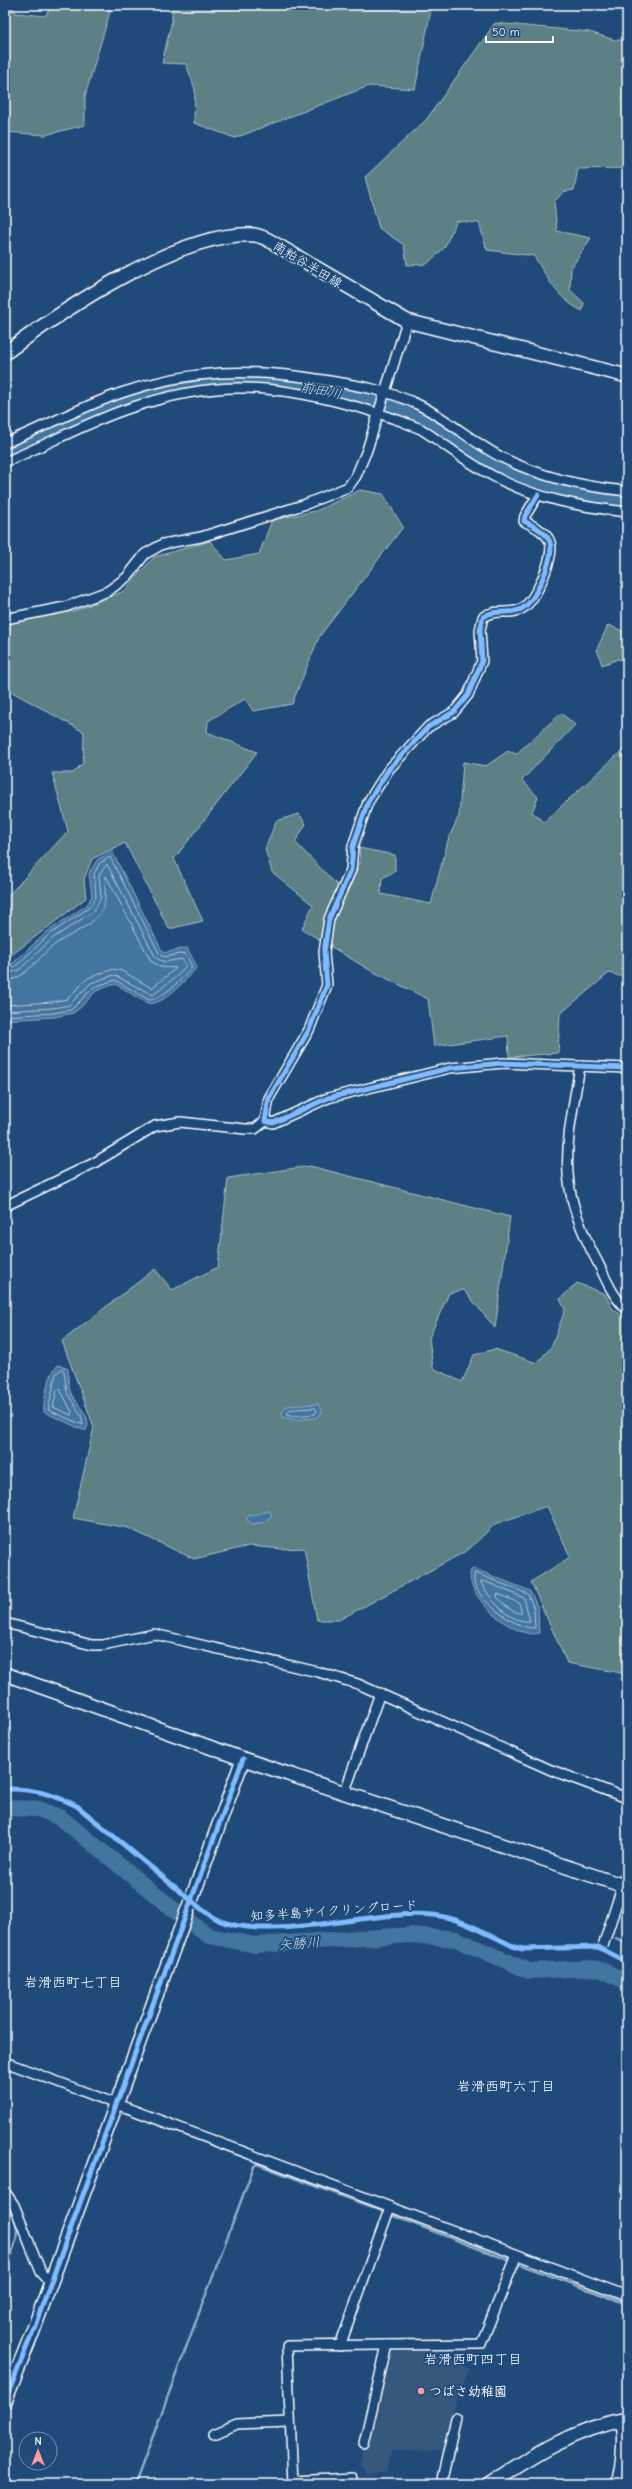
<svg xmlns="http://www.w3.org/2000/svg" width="632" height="2489" font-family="'Comic Neue','Klee One',sans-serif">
<rect width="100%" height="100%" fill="#1f4a7a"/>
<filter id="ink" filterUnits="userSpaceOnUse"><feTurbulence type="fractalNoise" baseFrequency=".025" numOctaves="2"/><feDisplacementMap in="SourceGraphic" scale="8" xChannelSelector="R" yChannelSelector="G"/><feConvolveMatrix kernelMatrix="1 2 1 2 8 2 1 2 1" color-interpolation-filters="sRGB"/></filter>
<g filter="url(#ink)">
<!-- built -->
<path fill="#36587f" d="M407,2349H452L446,2355L469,2369L451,2416L443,2452L391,2451L386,2471L366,2474L360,2462L371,2423L376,2413L390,2352H407Z"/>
<!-- green -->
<g fill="#5d8085" stroke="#aec0c2">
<path d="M5,5H11L16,13L45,16L53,5H112L85,96V125L45,135L5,132Z"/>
<path d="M172,5H432L415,89L369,86L235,138L194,123L195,89L186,64L162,63L172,20Z"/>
<path d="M495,23L589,32L615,40H627V168L578,169L574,190L563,192L554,202L557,231L591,238L571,268L570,290L584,303L582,311C557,298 548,279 534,256L487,250L479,223L457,221L444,248L427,264L407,265L404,245L379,228L365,177L426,120Z"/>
<path d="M360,490L383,494L403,527L319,637L292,704L253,711L245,699L208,721L207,732L257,752L174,859L203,921L169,929L125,843L92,859L84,879L86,898L5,960V899L68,831L52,773H73L83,763L84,732L5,688V657L11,622L74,611L124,591L154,557L210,541L226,560L259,554L272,520L316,511Z"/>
<path d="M608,625L625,632L627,630V661L618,659L602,665L597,649Z"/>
<path d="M561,713L575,725L522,780L538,797L532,812L544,822L624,749L627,723V978L609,973L560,1014L558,1053L509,1057L508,1036L434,1046L428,999L368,969L302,929L313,905L272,872L265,849L276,821L299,814L306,824L295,842L336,884L350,885L360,863L359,848L395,855V871L382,878L381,894L431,904L449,837L459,816L463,762L486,766L508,751L516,754Z"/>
<path d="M310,1166L510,1217L495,1328L464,1290L449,1293L429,1338L433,1368L462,1382L474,1355L495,1349L537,1363L552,1346L565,1310L560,1299L577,1283L605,1294L612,1308L627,1320V1674L567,1663L531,1582L570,1557L547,1506L495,1524L468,1550L339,1620H317L304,1548L282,1549L249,1546L194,1559L128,1528L73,1518L94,1427L62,1341L155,1269L172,1290L218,1267L228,1178Z"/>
</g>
<!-- water -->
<g fill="#4375a0" stroke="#8eacc6">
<path d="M112,851L163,953L187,948L197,967C189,977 161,1008 148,1003C137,999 126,989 115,984L96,991L80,1008L73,1013L54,1017L5,1020V967L13,963L48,931L87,905L92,896L89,873L97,860Z"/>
<path d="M58,1365L68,1369C68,1377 68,1384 70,1391C74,1403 94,1417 86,1430H83L44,1412C43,1399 49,1373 58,1365Z"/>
<path d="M318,1404L322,1412L316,1418L295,1420L283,1417L282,1412L287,1406Z"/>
<path d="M269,1511L272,1515L265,1522L252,1524L246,1519L248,1516Z"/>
<path d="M475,1569L530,1591L538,1608L539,1633C517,1641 462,1595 471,1570Z"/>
</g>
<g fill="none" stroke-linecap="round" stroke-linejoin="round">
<!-- shore -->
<g stroke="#b4c8d9" stroke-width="1">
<path d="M5,970L16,966L50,934L90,907L96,897L94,874L100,863L110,857L160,955L164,957L185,953L192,967C185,977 161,1000 149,1000L115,980L94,987L71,1010L54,1013L5,1016"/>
<path d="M5,975L19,970L53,938L94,911L101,897L99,875L107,864L156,958L164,962L182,959L186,966L178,975L153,995L114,975L91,983L69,1005L53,1008L5,1011"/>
<path d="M5,981C26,980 40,954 57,943C70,934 91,927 100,913C110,898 102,881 106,876L151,961L160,967L176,968L152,988L122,971L114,969L88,978L67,999L52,1002L5,1005"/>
<path d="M62,1369L64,1371L67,1393L81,1415L83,1425L48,1410L56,1374Z"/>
<path d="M60,1389L72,1412L71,1415L53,1407L57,1390Z"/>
<path d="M315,1408L317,1411L315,1414L295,1416L287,1414L289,1410Z"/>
<path d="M475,1573L528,1594L534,1609L535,1628C516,1630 465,1593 475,1573Z"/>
<path d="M484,1581L524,1598L530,1621C509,1623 492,1601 482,1585L481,1582Z"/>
<path d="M498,1594L519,1603L522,1613C513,1614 503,1604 497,1597Z"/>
</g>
<!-- stream -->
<g stroke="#8eacc6" stroke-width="2.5">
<path d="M616,1938L627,1944"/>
<path d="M5,2202L11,2208"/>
<path d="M391,2215L511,2261"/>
<path d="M519,2264L627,2304"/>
<path d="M5,2268C12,2252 21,2238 15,2220"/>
<path d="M135,2484L254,2166L257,2164L385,2212"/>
</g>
<!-- river -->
<g stroke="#4375a0" stroke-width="16">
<path d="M5,452C45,436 83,415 124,401C199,375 273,376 349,395C370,400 392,405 412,414C448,429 476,459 511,475C546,492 588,498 627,501"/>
<path d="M5,1808L38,1809L61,1818L179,1914L209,1936L255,1945L411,1935L456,1939L529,1971L592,1968L602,1970L627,1982"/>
</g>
<defs>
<g id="street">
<path d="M5,443C44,427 81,407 121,393C190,369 251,368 323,380C356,385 388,390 419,405C448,419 473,443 503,458C541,477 585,487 627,491"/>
<path d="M5,462C47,445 87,422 130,408C166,396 206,387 245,388C299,389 371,408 421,429C446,445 469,464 495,477C536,499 582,507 627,512"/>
<path d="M538,495L525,516L524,521C533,526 546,531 550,542C555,556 536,600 523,608C511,616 495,608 483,617L480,630L482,661L468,695L454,712L428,727L389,769L368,802L353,846L351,870L329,919L324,952L327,985L309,1030L269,1098L265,1121L273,1123L328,1098L450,1068L503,1063L627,1068"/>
<path d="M5,619L65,607L108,591L127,577L145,554L163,544L201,537L306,504L348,487L356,476L367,450L407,321"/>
<path d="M580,1066C566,1150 555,1184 598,1263C606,1279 613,1298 627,1309"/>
<path d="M5,1206L94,1163L155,1126L180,1122L245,1129H255L265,1121"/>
<path d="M5,1623L92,1645H103L154,1634L318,1672L358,1684L551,1770L627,1798"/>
<path d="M345,1791L380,1693"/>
<path d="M603,1946L627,1872"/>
<path d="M5,2062L627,2296"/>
<path d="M5,2192L14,2205L41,2272L50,2282"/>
<path d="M340,2346L390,2207"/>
<path d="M214,2434L237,2424L290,2422"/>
<path d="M364,2443L387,2345"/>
<path d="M293,2481L352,2478"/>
<path d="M293,2484L287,2346L481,2344L517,2255"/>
<path d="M441,2484L456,2418"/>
<path d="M616,2484C622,2463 623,2442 620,2420"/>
</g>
<g id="secondary">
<path d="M5,353C63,310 182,229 255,235C260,236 267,239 272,242L407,321L627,376"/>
<path d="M5,1674L243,1759L627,1887"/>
<path d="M5,2401L33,2331L243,1759"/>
<path d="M489,2484C532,2456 575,2428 627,2419"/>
</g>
</defs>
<!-- street casing -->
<use href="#street" stroke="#fff" stroke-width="12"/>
<!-- secondary casing -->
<use href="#secondary" stroke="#fff" stroke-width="16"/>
<!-- street -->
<use href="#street" stroke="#1f4a7a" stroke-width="9"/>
<!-- secondary -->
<use href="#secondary" stroke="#1f4a7a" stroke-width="13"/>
<defs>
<g id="cycleway">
<path d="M538,495L525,516L524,521C533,526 546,531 550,542C555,556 536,600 523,608C511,616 495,608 483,617L480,630L482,661L468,695L454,712L428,727L389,769L368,802L353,846L351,870L329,919L324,952L327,985L309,1030L269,1098L265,1121L273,1123L328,1098L450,1068L503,1063L627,1068"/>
<path d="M5,1789C32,1788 52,1794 77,1806L199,1907C204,1911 210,1916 216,1919C268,1944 373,1909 433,1915C462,1918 489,1935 515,1947L523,1949L598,1947L627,1962"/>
<path d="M5,2401L33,2331L243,1759"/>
</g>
</defs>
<!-- cycleway casing -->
<use href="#cycleway" stroke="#1f4a7a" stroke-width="8"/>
<!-- cycleway -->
<use href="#cycleway" stroke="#80bcff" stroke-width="5"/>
</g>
</g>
<!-- markers -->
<circle fill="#ff9aa2" stroke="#1f4a7a" stroke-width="1.5" cx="421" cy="2391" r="4"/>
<g text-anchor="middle" stroke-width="3.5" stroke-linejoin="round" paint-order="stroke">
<!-- street labels -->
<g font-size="13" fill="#fff" stroke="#1f4a7a">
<text transform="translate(308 264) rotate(31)" y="5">南粕谷半田線</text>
<text transform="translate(334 1910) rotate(-4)" y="5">知多半島サイクリングロード</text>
</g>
<!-- poi labels -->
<g font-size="13" font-weight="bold" fill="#fff" stroke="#1f4a7a" text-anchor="start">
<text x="429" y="2396">つばさ幼稚園</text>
</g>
<!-- water labels -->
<g font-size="14" font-style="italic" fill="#d0dce7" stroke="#1f4a7a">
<text transform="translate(321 390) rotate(11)" y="5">前田川</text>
<text transform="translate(299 1943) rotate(-4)" y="5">矢勝川</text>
</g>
<!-- neighbourhood labels -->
<g font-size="14" fill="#fff" stroke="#1f4a7a">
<text x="73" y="1987">岩滑西町七丁目</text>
<text x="506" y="2091">岩滑西町六丁目</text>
<text x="473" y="2364">岩滑西町四丁目</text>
</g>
</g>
<!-- margin -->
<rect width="632" height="2489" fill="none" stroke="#1f4a7a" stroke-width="20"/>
<rect x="10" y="10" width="612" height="2469" fill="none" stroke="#fff" stroke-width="1.5" filter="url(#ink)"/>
<!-- north arrow -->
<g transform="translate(38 2451)"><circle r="19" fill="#1f4a7a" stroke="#7992af"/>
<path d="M0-3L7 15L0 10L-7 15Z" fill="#ff9aa2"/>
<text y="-6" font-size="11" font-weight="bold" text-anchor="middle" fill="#ffffff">N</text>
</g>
<!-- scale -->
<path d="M486 36v6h67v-6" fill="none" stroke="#ffffff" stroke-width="2"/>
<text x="492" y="36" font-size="12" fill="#ffffff" stroke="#1f4a7a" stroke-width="3" paint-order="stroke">50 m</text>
</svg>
